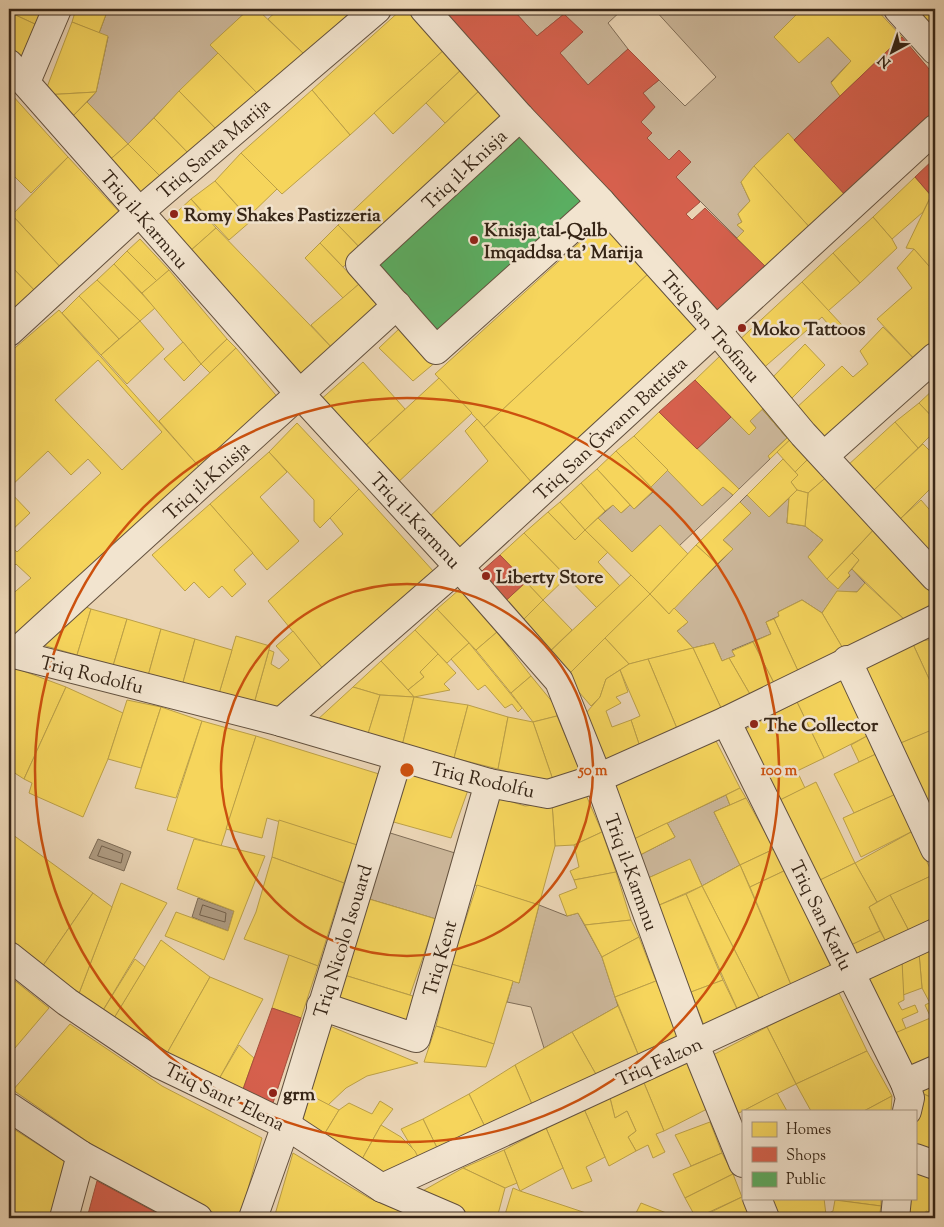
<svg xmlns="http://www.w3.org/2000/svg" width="944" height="1227" font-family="'Sorts Mill Goudy',serif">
<rect width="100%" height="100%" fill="#ebd5b5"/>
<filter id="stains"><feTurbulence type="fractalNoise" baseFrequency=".004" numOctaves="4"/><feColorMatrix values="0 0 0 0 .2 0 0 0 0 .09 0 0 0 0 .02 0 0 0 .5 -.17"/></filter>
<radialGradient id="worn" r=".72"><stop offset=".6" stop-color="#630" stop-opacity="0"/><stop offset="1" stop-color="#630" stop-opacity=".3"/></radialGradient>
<!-- green -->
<g fill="#ccb79a" stroke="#816e58">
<path d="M108,9H249L211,45L218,53L128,144L87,102L96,92L108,37L99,33Z"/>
<path d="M516,9H623L608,23L628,49L588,85L560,53L582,32L564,14L537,36L514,11Z"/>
<path d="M654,9H802L775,37H828L851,61L831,82L840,96L794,140L788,134L741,182L750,201L738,214L742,222L737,225L744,231L737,238L676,177L690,162L669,160L647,138L652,133L641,122L655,107L643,93L659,80L685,106L716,77Z"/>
<path d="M762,409L787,438L769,455L770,459L739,489L697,449L731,417L749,435L756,428L750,421Z"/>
<path d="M668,470L702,506L723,487L733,495L679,546L660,525L632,552L598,518L613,505L621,513L630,505L634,509L654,491L651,487Z"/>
<path d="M747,495L769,517L789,498L787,523L805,526L823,540L808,557L838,588L850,576L848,573L852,569L865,583L857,592H837L822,613L802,600L778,612L779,616L766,622L771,634L732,650L735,656L722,661L714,643L693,648L677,631L688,622L674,608L733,549L723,540L751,513L740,502Z"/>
<path d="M726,795L730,805L714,812L740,865L702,886L690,860L646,879L638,856L675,837L667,823Z"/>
<path d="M387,832L455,853L436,919L369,899Z"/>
<path d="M539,905L567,916L578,913L602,957L618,1006L544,1048L531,1007L507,1002L513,981L519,983Z"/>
</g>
<!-- water -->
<g fill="#ad997f" stroke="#7d6b55">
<path d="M98,839L131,852L124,871L89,858Z"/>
<path d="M198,898L234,911L228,931L192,917Z"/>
</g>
<!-- homes -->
<g fill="#f6d55c" stroke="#bca047" fill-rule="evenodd">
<path d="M9,9H38L42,10L37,25L9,12Z"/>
<path d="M76,9H108L99,33L72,22Z"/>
<path d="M249,9H257L304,54L257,93L210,45Z"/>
<path d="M279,9H354L304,54L268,19Z"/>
<path d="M402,9H405L445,49L350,135L312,90Z"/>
<path d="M802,9H876L902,37L840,96L831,83L851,61L828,37L799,63L774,37Z"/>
<path d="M917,9H935V29Z"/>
<path d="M9,12L37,25L19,62L9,51Z"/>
<path d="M72,22L108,36L96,92L44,95Z"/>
<path d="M445,49L463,68L393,134L374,113Z"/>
<path d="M218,53L257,93L217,130L179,91Z"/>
<path d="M463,68L480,90L445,123L426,103Z"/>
<path d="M312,90L350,135L282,194L241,153Z"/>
<path d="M480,90L504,118L362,250L338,225Z"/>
<path d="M179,91L217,130L189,154L154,118Z"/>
<path d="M96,92L69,120L44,95Z"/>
<path d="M12,95L68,157L31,193L13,175L9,180V98Z"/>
<path d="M87,102L128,144L106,163L69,120Z"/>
<path d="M154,118L189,154L162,178L128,144Z"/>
<path d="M788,133L848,198L813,231L754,166Z"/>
<path d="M128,144L162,178L140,200L106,163Z"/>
<path d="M241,153L277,189L248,217L215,181Z"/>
<path d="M68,157L121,214L63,270L12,215Z"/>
<path d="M754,166L813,231L769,270L737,238L744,231L737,225L742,222L738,214L750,201L741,182Z"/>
<path d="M915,177L931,196L923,212L892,239L873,217Z"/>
<path d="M215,181L251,221L229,240L191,199Z"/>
<path d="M931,196L935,200V222L933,225L935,228V273L914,249L906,248Z"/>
<path d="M191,199L216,228L189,252L164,224Z"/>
<path d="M12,215L63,270L37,293L9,264V219Z"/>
<path d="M873,217L892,239L897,248L860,283L833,253Z"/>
<path d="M603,221L649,273L484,427L435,374Z"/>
<path d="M338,225L362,250L343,267L320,243Z"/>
<path d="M216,228L335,351L303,384L189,252Z"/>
<path d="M140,239L169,270L157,281L127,251Z"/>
<path d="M320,243L359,284L343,298L305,258Z"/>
<path d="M914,249L935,273V347L918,363L877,319L912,288L897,268Z"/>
<path d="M127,251L157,281L142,293L114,264Z"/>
<path d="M833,253L860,283L828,311L802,282Z"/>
<path d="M9,264L37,293L9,316Z"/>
<path d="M114,264L155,308L140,321L97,280Z"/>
<path d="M169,270L227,339L201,364L142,293Z"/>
<path d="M649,273L704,330L532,483L484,427Z"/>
<path d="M97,280L140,321L119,339L79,296Z"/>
<path d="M802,282L842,325L834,331L822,317L760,371L736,343Z"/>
<path d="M359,284L381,310L335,351L311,325Z"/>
<path d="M79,296L119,339L101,355L62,313Z"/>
<path d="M59,310L202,470L11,639L9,637V597L31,578L16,564L9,571V544L17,552L101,473L88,459L71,475L48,451L9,488V353ZM98,360L162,432L122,470L55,400Z"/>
<path d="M140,321L164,349L127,384L101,355Z"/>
<path d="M401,327L437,361L413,381L379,348Z"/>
<path d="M883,327L918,363L828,446L795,409L842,366L853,377L868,364L860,351Z"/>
<path d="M227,339L236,348L210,373L201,364Z"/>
<path d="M183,342L201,364L184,381L164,359Z"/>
<path d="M805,344L825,365L789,401L770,380Z"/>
<path d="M236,348L280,400L202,470L159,421Z"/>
<path d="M721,355L767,405L750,421L756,428L749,435L695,380Z"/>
<path d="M363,362L405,409L361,450L318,402Z"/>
<path d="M439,378L472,413L394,486L361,450Z"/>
<path d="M935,388V420L919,403Z"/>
<path d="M919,403L935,420V431L918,448L895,422Z"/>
<path d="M767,405L794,436L770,459L768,456L787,438L762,409Z"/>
<path d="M659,412L739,489L733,495L723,487L702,506L634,436Z"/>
<path d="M477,419L532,483L455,552L425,521L488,461L465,431Z"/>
<path d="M895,422L918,448L873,491L847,466Z"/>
<path d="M297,423L359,489L320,528L314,521V500L269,452Z"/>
<path d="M634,436L668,470L651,487L616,451Z"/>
<path d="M794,436L812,455L795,472L777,452Z"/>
<path d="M923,444L935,456V484L899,520L873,491Z"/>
<path d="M616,451L654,490L634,509L597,469Z"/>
<path d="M269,452L287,472L260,497L299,541L267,570L210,504Z"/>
<path d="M812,455L830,474L808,493L797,490L791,482L798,475L795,472Z"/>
<path d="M783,459L798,475L791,482L797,490L769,517L747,495Z"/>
<path d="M597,469L630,505L621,513L613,505L605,511L581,483Z"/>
<path d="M830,474L878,525L827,579L808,557L823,540L805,526L808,493Z"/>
<path d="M581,483L605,511L585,530L560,502Z"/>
<path d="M359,489L434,572L324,670L268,601L343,534L330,518Z"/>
<path d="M797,490L808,493L805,526L787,523L789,498Z"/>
<path d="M9,491L30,513L9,533Z"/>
<path d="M921,500L935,516V549L926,556L899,520Z"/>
<path d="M560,502L585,530L575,540L548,512Z"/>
<path d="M740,502L751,513L723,540L733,549L717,564L696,545Z"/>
<path d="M210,504L253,553L234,570L246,584L232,597L222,586L209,598L194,582L185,591L152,555Z"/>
<path d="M548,512L575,540L585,530L608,552L598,562L620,586L597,608L524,533Z"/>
<path d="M598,518L632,552L660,525L688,554L650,594L585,530Z"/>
<path d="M878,525L935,588V609L907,622L852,569L859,560L852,553Z"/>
<path d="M524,533L567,577L543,600L500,555Z"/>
<path d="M696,545L717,564L669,614L650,594Z"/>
<path d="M852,553L859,560L848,573L850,575L838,589L827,579Z"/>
<path d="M631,575L650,594L566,677L546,655Z"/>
<path d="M526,582L543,600L517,626L500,606Z"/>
<path d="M865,583L907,622L845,652L822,613L837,591L857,592Z"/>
<path d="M460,589L497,632L476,650L437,609Z"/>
<path d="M650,594L669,614L674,608L688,622L677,631L693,648L629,664L605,638Z"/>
<path d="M543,600L572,630L546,655L517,626Z"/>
<path d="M802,600L822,613L845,652L799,673L774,619L779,616L778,612Z"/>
<path d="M79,604L91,609L77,655L36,643Z"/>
<path d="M91,609L127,619L113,666L77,655Z"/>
<path d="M437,609L469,643L447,663L415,630Z"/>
<path d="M127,619L161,629L148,676L113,666Z"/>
<path d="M774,619L799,673L775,685L753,642L771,634L766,622Z"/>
<path d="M161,629L195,639L182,686L148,676Z"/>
<path d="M415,630L438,654L420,672L424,677L408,690L381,661Z"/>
<path d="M293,631L324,670L275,713L253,707L269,650L274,652L271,664L279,669L289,660L276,646Z"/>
<path d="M497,632L531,676L511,693L476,650Z"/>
<path d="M236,636L270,646L253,707L218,697Z"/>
<path d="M605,638L629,664L606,679L600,697L591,706L566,677Z"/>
<path d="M195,639L232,650L218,697L182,686Z"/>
<path d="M935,639V692L912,642Z"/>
<path d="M753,642L775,685L751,696L729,658L735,656L732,651Z"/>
<path d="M912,642L935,692V729L896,745L861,669Z"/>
<path d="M469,643L522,708L518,712L512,704L505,708L485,685L478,690L451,659Z"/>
<path d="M714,643L722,661L729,658L751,696L722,710L693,648Z"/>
<path d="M693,648L722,710L678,731L648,659Z"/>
<path d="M438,654L456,673L444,684L450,690L414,697L408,690L424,677L420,672Z"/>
<path d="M648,659L678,731L640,747L631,720L640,716L620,670L629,664Z"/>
<path d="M381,661L408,690L414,697L380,695L353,687Z"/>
<path d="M10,666L66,687L24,779L10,770L9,771Z"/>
<path d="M620,670L628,692L616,697L621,703L606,711L612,727L631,720L640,747L605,765L586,713L600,697L606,679Z"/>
<path d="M531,676L554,704L557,716L533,722L511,693Z"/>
<path d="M841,679L867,736L824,758L797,702Z"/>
<path d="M66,687L123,713L108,759L83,817L29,793L32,783L24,779Z"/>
<path d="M353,687L380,695L367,737L316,721Z"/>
<path d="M380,695L414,697L402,746L367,737Z"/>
<path d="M414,697L468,705L454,758L402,746Z"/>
<path d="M127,700L161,707L141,768L108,759Z"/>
<path d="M797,702L824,758L797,771L805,788L776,802L742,731Z"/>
<path d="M468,705L508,717L498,769L454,758Z"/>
<path d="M161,707L202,721L176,798L135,788Z"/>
<path d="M557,716L580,771L553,780L533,722Z"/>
<path d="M508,717L533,722L553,780L531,778L498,769Z"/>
<path d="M202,721L256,736L221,846L167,830Z"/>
<path d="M934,729L935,808L931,810L896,745Z"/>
<path d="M256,736L379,774L357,845L267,818L262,838L226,829Z"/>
<path d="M867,736L876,754L859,762L851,745Z"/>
<path d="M716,741L740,788L632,840L610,785Z"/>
<path d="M876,754L896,794L854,813L834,774Z"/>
<path d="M406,773L468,790L451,838L390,821Z"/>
<path d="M816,782L855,863L814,883L776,802Z"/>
<path d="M740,788L746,798L730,805L726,795Z"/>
<path d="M896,794L913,831L861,857L843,818Z"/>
<path d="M586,795L602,832L574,845L555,846L552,803L571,801Z"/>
<path d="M493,796L525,806L552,803L555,846L539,905L465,882Z"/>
<path d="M746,798L774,849L740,865L714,812Z"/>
<path d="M279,820L357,845L344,883L272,857Z"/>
<path d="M667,823L675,837L638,856L632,840Z"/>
<path d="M913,831L933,875L877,902L855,863Z"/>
<path d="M9,832L93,893L40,970L9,946Z"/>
<path d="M602,832L616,872L574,880L570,871L579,867L574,845Z"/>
<path d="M194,839L265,856L224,960L165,936L176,912L228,931L234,911L177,889Z"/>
<path d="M774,849L786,870L750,887L740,865Z"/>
<path d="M272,857L344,883L318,966L244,939L256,912Z"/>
<path d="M690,859L702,886L657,906L646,879Z"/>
<path d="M855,863L877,902L869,907L880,931L847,947L814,883Z"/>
<path d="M740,865L792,987L761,1002L702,886Z"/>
<path d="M786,870L832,969L792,987L750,887Z"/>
<path d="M616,872L631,920L585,925L578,913L567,916L559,895L577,888L574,880Z"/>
<path d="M933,875L935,879V918L909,931L890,895Z"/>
<path d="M121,883L167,903L102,1012L78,996Z"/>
<path d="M477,885L539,905L519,983L451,964Z"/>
<path d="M702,886L761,1002L739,1013L686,894Z"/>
<path d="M93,893L112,907L78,996L40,970Z"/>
<path d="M686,894L723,980L691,992L657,906Z"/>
<path d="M890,895L909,931L886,942L869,907Z"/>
<path d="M369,899L436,919L410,995L344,975Z"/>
<path d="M631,920L639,937L602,957L585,925Z"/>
<path d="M880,931L886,942L853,959L847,947Z"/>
<path d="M639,937L656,981L615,997L602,957Z"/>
<path d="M161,940L210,977L166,1055L114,1018Z"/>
<path d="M935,946V1000L930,1003L922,988L919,953Z"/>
<path d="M919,953L922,988L903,995L902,961Z"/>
<path d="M289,955L318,966L301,1018L272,1008Z"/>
<path d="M135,959L145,967L114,1018L102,1012Z"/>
<path d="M902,961L904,1000L898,1003L902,1010L915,1005L918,1012L902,1019L906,1029L888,1036L862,981Z"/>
<path d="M451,964L513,981L494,1044L436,1026Z"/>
<path d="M344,975L416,997L406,1025L337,1001Z"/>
<path d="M9,976L49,1008L9,1055Z"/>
<path d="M210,977L263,999L219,1079L166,1055Z"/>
<path d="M723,980L739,1013L705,1028L691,992Z"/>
<path d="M656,981L681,1041L640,1059L615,997Z"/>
<path d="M838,991L867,1051L796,1084L767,1027Z"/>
<path d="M935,1000V1016L931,1018L925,1005Z"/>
<path d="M618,1006L640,1059L598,1078L572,1032Z"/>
<path d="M935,1016V1055L903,1069L888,1036Z"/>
<path d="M70,1024L162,1086L262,1138L240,1218H223L101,1151L13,1090Z"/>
<path d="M330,1026L418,1063L367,1076L346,1088L328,1105L310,1095Z"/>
<path d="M436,1026L494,1044L486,1067L424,1062Z"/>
<path d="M767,1027L796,1084L735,1115L711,1056Z"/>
<path d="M572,1032L598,1078L534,1109L515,1065Z"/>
<path d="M239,1045L254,1058L242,1092L219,1079Z"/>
<path d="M867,1051L892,1096L864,1111H811L796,1084Z"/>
<path d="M688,1063L709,1108L664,1131L644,1083Z"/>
<path d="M515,1065L534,1109L487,1131L469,1094Z"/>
<path d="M644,1083L664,1131L656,1134L665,1152L653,1158L648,1145L636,1151L628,1137L636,1131L627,1111L615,1118L610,1098Z"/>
<path d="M935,1085V1099L919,1092Z"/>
<path d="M919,1092L935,1099V1155L915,1148V1112Z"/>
<path d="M777,1093L787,1111H743Z"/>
<path d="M469,1094L487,1131L440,1154L423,1119Z"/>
<path d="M310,1095L339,1110L322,1138L301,1125Z"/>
<path d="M892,1096L891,1111H864Z"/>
<path d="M610,1098L615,1118L627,1111L636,1131L628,1137L636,1151L609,1166L584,1109Z"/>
<path d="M380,1101L393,1109L381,1125L361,1161L322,1138L339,1110L349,1103L372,1114Z"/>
<path d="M584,1109L605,1157L586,1167L592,1181L572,1189L546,1128Z"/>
<path d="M423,1119L440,1154L421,1163L401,1129Z"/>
<path d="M710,1122L722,1153L691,1166L675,1135Z"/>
<path d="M381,1125L401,1137L415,1151L421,1163L389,1177L361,1161Z"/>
<path d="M9,1126L67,1163L51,1218H9Z"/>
<path d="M546,1128L563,1168L520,1191L504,1150Z"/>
<path d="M504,1150L517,1183L505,1188L463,1168Z"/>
<path d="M293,1153L369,1198L417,1218H274Z"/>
<path d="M722,1153L733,1174L685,1198L673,1174Z"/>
<path d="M463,1168L505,1188L497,1218H479L419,1193Z"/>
<path d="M915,1170L935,1178V1214L926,1211L925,1218H903L905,1198H915Z"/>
<path d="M733,1174L742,1197L696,1218L685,1198Z"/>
<path d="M513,1188L520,1191L601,1218H504Z"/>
<path d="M742,1197L751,1218H714L711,1212Z"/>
<path d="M766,1198H824L826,1215L820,1218H774Z"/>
<path d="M835,1198H881V1206L835,1200Z"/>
<path d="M835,1200L881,1206L879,1218H820L833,1211Z"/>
<path d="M641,1203L679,1218H618L622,1213L635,1215Z"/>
</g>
<!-- shops -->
<g fill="#d6604d" stroke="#a64e3c">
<path d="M438,9H516L514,11L537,36L564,14L583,32L560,53L588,85L628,49L659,80L643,93L655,107L641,122L652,133L647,138L669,160L679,150L691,162L676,177L700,202L686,214L692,220L705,208L769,270L716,318Z"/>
<path d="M902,37L935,76V119L848,198L794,140Z"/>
<path d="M935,158V200L915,177Z"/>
<path d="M695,380L731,417L697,449L659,412Z"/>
<path d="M500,555L526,582L500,606L474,578Z"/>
<path d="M272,1008L301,1018L271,1109L242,1092Z"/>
<path d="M97,1181L166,1218H87Z"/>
</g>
<!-- public -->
<path fill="#5aae61" stroke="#4f854a" d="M517,131L584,205L441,335L374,262Z"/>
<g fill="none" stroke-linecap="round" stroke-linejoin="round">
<!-- shore -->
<g stroke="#725f4a" stroke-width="1">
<path d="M102,846L123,854L121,863L98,856Z"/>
<path d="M203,905L226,913L225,922L200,915Z"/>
</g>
<defs>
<g id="minor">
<path d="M424,9L520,117L601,202L717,331L803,434L935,577"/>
<path d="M898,9L935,50"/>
<path d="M9,64L300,394L459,567L559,681L598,778L695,1045L743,1163"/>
<path d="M26,82L57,9"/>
<path d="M520,117L360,264L436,350L601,202"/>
<path d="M9,332L138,213L377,9"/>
<path d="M825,455L935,357"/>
<path d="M9,650L14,654L281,722L489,783L548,794L598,778L726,721L935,619"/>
<path d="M14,654L397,305"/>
<path d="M847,660L935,849"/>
<path d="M726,721L905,1083L910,1098L907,1111"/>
<path d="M281,722L459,567L935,129"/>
<path d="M9,956L67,1002L159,1064L286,1125L382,1188L452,1218"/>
<path d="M321,1006L416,1038L489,783"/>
<path d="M905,1083L935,1070"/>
<path d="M9,1107L81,1155L198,1218"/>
<path d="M915,1158L935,1165"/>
<path d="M382,1188L935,933"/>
<path d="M757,1198L765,1218"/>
<path d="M64,1218L81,1155"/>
<path d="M253,1218L286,1125L398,758"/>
<path d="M895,1218L897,1198"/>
</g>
</defs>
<!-- minor casing -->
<use href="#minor" stroke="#63513e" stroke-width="30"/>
<!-- minor -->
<use href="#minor" stroke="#f2e4cf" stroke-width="28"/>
</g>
<!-- distance rings -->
<g fill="none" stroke="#cd510e" stroke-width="2.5">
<circle cx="407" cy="770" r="186"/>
<circle cx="407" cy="770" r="372"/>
</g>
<!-- markers -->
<g fill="#8f2418" stroke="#f2e4cf" stroke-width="2">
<circle cx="174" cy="214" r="5"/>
<circle cx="474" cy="240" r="5"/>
<circle cx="742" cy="328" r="5"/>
<circle cx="486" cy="576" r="5"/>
<circle cx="754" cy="724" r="5"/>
<circle cx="273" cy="1093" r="5"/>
</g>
<g text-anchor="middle" stroke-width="5" stroke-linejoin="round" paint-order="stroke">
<!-- street labels -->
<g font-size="19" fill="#362516" stroke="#f2e4cf">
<text transform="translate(213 148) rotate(-41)" y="7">Triq Santa Marija</text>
<text transform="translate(464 169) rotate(-43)" y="7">Triq il-Knisja</text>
<text transform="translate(145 219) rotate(49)" y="7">Triq il-Karmnu</text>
<text transform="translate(711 326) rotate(49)" y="7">Triq San Trofimu</text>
<text transform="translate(610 428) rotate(-43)" y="7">Triq San Ġwann Battista</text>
<text transform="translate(206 480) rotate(-42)" y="7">Triq il-Knisja</text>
<text transform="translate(416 520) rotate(47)" y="7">Triq il-Karmnu</text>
<text transform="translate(92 674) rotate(14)" y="7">Triq Rodolfu</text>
<text transform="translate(483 779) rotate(13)" y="7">Triq Rodolfu</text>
<text transform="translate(632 872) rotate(70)" y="7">Triq il-Karmnu</text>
<text transform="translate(822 915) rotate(64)" y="7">Triq San Karlu</text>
<text transform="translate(342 941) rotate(-73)" y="7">Triq Nicolo Isouard</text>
<text transform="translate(439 958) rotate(-74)" y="7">Triq Kent</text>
<text transform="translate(659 1061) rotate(-25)" y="7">Triq Falzon</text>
<text transform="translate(225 1096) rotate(26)" y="7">Triq Sant' Elena</text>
</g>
<!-- poi labels -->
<g font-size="19" font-weight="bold" fill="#362516" stroke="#f2e4cf" text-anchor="start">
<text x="184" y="221">Romy Shakes Pastizzeria</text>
<text x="484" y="236">Knisja tal-Qalb<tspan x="484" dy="22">Imqaddsa ta' Marija</tspan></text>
<text x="752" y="335">Moko Tattoos</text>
<text x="496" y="583">Liberty Store</text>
<text x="764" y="731">The Collector</text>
<text x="283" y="1100">grm</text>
</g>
</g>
<circle cx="407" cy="770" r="8" fill="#cd510e" stroke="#f2e4cf" stroke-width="2.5"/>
<g font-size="15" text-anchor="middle" font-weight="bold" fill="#cd510e" stroke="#f2e4cf" stroke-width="5" stroke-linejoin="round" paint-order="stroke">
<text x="593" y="775">50 m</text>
<text x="779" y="775">100 m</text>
</g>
<!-- margin -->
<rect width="944" height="1227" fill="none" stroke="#ebd5b5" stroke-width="30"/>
<rect x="10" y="10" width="924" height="1207" fill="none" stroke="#362516" stroke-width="2.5"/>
<rect x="15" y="15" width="914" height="1197" fill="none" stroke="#362516"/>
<!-- legend -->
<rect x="742" y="1110" width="175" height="90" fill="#f2e4cf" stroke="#a79885"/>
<rect x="752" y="1122" width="25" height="15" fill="#f6d55c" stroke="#a79885"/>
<text x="786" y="1134" font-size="15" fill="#362516">Homes</text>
<rect x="752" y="1147" width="25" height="15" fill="#d6604d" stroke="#a79885"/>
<text x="786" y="1160" font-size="15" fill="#362516">Shops</text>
<rect x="752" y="1172" width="25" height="15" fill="#5aae61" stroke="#a79885"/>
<text x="786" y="1184" font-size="15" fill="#362516">Public</text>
<!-- north arrow -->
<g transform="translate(892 52) rotate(220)" stroke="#f2e4cf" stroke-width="4" paint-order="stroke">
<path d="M0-4L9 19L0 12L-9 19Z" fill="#362516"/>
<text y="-8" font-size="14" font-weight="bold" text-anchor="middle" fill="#362516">N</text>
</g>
<rect width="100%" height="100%" filter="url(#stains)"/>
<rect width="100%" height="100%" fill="url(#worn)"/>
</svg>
